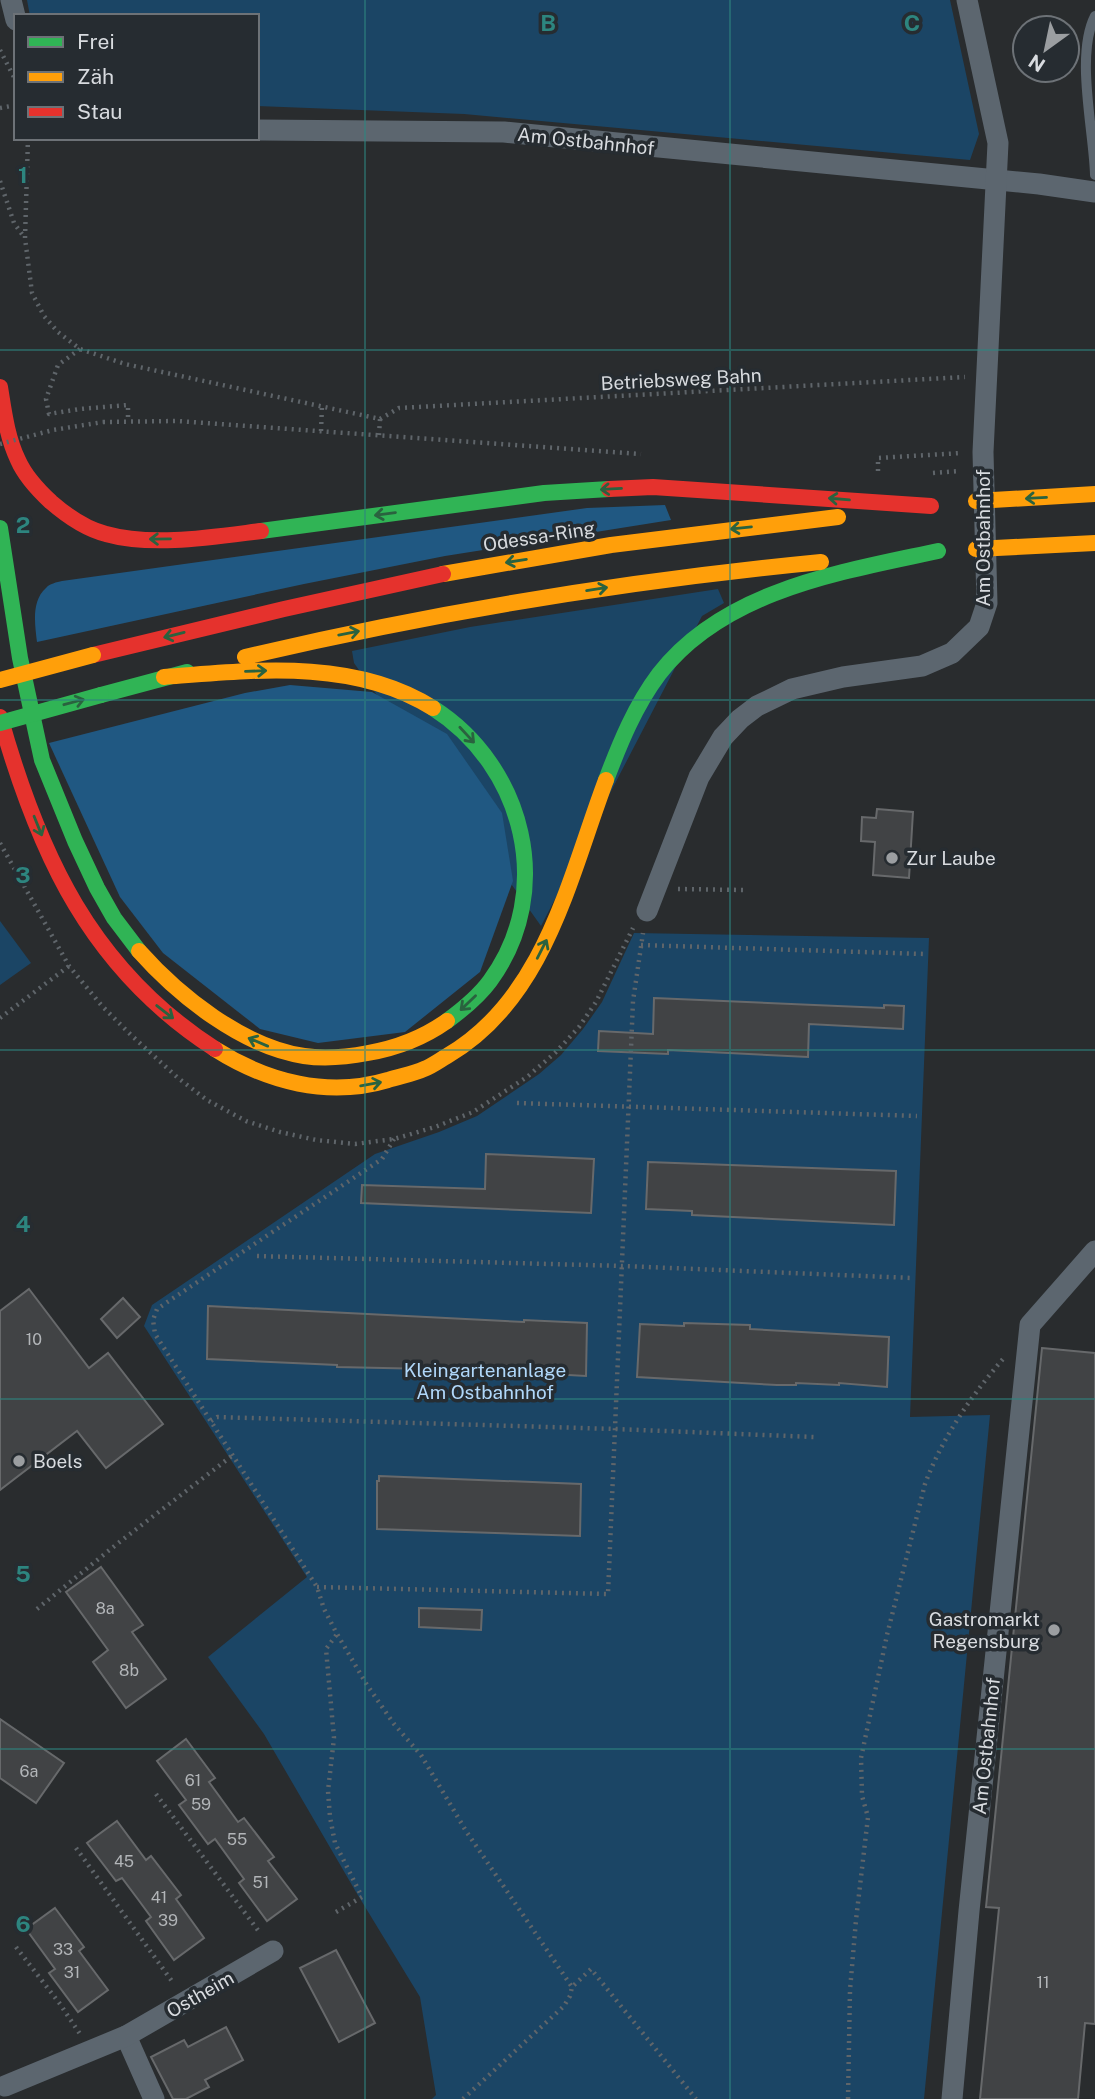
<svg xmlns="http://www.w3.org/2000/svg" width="1095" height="2099" font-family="'Public Sans',sans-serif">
<rect width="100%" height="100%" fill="#292c2e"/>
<!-- green -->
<g fill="#1b4565">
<path d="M27,0H950L979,134L970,160L464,114L257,106V16H30Z"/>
<path d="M718,589L724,603L702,616L541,926L354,663L352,651L470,627Z"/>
<path d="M0,921L31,963L0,985Z"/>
<path d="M634,933L929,938L910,1417L990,1415L924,2099H432L436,2095L420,1997L356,1892L264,1734L208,1657L307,1577L144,1326L152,1305L375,1154L439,1132L477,1116L539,1074L561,1055L583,1029L602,1002Z"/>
</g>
<!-- forest -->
<g fill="#205882">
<path d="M665,505L671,520L445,556L304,584L37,642C35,625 31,601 46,588C49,584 57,582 62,581L587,508Z"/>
<path d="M290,685L372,692L447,734L502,813L513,881L480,972L405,1032L318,1043L260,1029L163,953L120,897L49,743L245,693Z"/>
</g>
<!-- building -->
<g fill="#414345" stroke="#67696b" stroke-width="2">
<path d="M877,809L913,812L909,878L873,875L875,842L861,841L862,817L876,818Z"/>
<path d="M654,998L884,1008V1005L904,1006L903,1029L809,1024L808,1057L668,1050V1054L598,1051L599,1031L653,1034Z"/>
<path d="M486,1154L594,1159L591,1213L361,1203L362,1185L485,1189Z"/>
<path d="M648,1162L896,1171L894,1225L692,1215V1211L646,1209Z"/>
<path d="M29,1289L89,1368L108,1353L163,1424L106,1468L77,1431L0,1490V1311Z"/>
<path d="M123,1298L140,1317L117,1338L101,1319Z"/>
<path d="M208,1306L524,1322V1320L587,1323L586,1376L477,1370L337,1367V1365L207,1359Z"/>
<path d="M684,1323L750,1325V1329L889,1337L887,1387L839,1383V1385L796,1383V1385H777L637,1377L640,1324L684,1326Z"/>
<path d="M1042,1348L1095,1353V2024L1085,2023L1078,2099H980L999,1908L986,1907Z"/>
<path d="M379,1476L581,1484L580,1536L377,1529V1481H379Z"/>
<path d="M101,1567L143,1625L132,1632L166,1679L126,1708L93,1662L108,1650L66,1592Z"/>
<path d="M419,1608L482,1610L481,1630L419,1627Z"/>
<path d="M0,1719L64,1763L36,1803L0,1778Z"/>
<path d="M186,1739L215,1778L209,1782L238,1822L244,1818L274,1857L268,1861L297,1899L267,1921L239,1883L244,1879L215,1839L208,1844L179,1805L186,1800L157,1761Z"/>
<path d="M117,1821L146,1860L151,1856L181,1895L176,1899L204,1938L174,1960L146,1921L151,1917L137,1898L122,1878L116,1881L87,1843Z"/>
<path d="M55,1908L84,1947L79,1951L108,1990L78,2012L49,1973L55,1969L26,1929Z"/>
<path d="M336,1950L375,2023L339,2042L300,1968Z"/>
<path d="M226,2027L243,2060L205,2080L209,2087L186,2099H173L151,2057L184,2040L188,2047Z"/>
</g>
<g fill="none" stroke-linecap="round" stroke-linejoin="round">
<!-- path -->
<g stroke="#5f656a" stroke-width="4.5" stroke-dasharray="2 5" stroke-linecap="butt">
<path d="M0,50L16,81"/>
<path d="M0,108L16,105"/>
<path d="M28,138L25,238L32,293L44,316L58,332L80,349L125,364L380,419L379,435"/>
<path d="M0,181L14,223L24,237"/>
<path d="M80,349L58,365L46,399L49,414L80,409L128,405V420"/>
<path d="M380,419L399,408L965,377"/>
<path d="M103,422L177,421L641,454"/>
<path d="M321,431L322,406"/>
<path d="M878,471V458L962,453"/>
<path d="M933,473L960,471"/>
<path d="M0,843L69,966L102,1006L131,1035L178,1078L207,1100L246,1121L280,1132L316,1140L355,1144L394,1139L435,1127L473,1112L527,1077L556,1052L579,1027L596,1002L633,928"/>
<path d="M678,889L744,890"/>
<path d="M641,945L925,954"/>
<path d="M0,1018L69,966"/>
<path d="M517,1103L917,1116"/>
<path d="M394,1139L382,1159L157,1309L153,1320L155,1334L317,1587L324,1609L337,1634L367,1685L394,1724L421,1755L466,1831L572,1987"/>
<path d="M257,1256L623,1266L912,1278"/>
<path d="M211,1421L217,1417L615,1429L814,1437"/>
<path d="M317,1587L608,1594L633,1001L643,933"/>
<path d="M37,1609L117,1544L233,1455"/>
<path d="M156,1794L260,1933"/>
<path d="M76,1848L174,1984"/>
<path d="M336,1912L362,1897L335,1843L330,1817L328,1791L334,1738L326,1649L337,1634"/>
<path d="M16,1947L60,2004L80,2034"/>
<path d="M463,2099L564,2006L570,1996L572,1987L591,1969L696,2099"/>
<path d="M848,2099L850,1990L856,1920L868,1817L862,1796L861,1758L887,1635L925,1484C942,1438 971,1396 1003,1359"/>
</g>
<!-- lane -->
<path stroke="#5c666f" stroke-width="10" d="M1095,16C1075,55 1094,131 1095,175"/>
<!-- street -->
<g stroke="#5c666f" stroke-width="21">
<path d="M11,0L16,20"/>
<path d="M257,130L504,132L1039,184L1095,192"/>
<path d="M647,911L699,777L723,737L740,719L757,706L792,689L843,677L922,666L952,653L979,627L987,603L983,452L998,143L967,0"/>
<path d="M126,2036L154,2099"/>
<path d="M5,2086L126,2036L273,1951"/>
<path d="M952,2099L969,1911L1030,1325L1095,1251"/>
</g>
<!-- fast -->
<g stroke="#30b455" stroke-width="16">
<path d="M0,528L20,658L42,760L75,841L97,888L114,918L139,951"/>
<path d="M261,531L544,493L609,489"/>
<path d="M101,695L187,672"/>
<path d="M433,708C524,766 556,891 490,981C479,996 462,1010 447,1021"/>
<path d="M606,780C620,743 635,706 659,674C724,590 841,572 938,551"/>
</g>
<!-- slow -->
<g stroke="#ff9f0a" stroke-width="16">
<path d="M443,574L611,545L838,517"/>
<path d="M245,657C435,612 626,581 821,562"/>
<path d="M164,677C253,670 354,658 433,708"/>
<path d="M139,951C179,996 243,1047 304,1056C325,1059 347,1057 368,1053C397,1048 423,1038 447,1021"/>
<path d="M215,1049C267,1082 328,1098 388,1080C400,1076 413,1074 424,1069C432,1066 440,1060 447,1056C545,999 569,878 606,780"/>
</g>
<!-- jam -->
<g stroke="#e5322d" stroke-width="16">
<path d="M0,387C4,412 7,437 18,460C25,476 38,490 51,502C66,515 86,529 106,534C152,547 213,537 261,531"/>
<path d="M609,489L653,487L931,506"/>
<path d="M93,655L284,609L443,574"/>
<path d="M0,717C39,855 91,969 215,1049"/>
</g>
<!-- path-bridge -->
<path stroke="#5f656a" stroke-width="4.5" stroke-dasharray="2 5" stroke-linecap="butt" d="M0,444L53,430L103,422"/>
<!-- fast-bridge -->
<path stroke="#30b455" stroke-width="16" d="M0,723L101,695"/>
<!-- slow-bridge -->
<g stroke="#ff9f0a" stroke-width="16">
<path d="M976,501L1095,494"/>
<path d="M976,549L1095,543"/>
<path d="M0,680L93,655"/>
</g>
</g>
<!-- one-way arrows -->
<defs><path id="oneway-shaft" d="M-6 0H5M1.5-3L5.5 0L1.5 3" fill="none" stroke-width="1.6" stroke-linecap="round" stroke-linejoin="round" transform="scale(1.75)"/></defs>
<g stroke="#2a623f">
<use href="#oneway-shaft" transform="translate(611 489) rotate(177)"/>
<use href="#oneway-shaft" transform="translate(1036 498) rotate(177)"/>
<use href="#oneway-shaft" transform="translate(839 499) rotate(-175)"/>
<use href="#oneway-shaft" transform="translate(385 514) rotate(172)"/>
<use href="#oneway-shaft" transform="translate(741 528) rotate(174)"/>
<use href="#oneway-shaft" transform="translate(160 539) rotate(179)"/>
<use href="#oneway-shaft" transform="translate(516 561) rotate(171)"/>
<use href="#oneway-shaft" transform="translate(597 589) rotate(-9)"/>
<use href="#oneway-shaft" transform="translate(349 633) rotate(-11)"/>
<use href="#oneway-shaft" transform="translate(174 635) rotate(166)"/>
<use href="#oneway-shaft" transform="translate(256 671) rotate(-2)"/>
<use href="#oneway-shaft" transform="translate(74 702) rotate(-15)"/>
<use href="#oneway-shaft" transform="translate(467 735) rotate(47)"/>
<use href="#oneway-shaft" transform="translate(38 826) rotate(68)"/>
<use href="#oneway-shaft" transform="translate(542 949) rotate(-63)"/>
<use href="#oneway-shaft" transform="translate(468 1003) rotate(136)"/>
<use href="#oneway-shaft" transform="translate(165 1012) rotate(38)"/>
<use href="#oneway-shaft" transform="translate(258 1042) rotate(-157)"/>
<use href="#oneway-shaft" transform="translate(371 1084) rotate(-10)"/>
</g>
<!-- grid -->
<path fill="none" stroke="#2d857f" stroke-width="2" stroke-opacity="0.55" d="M365,0V2099M730,0V2099M0,350H1095M0,700H1095M0,1050H1095M0,1399H1095M0,1749H1095"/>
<!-- markers -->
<g fill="#9b9ea1" stroke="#262c31" stroke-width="2.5">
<circle cx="892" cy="858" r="7"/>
<circle cx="19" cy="1461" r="7"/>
<circle cx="1054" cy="1630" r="7"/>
</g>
<g text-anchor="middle" stroke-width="7" stroke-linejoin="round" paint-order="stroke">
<!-- number labels -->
<g font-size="16" fill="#b2b5b8">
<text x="34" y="1345">10</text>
<text x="105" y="1614">8a</text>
<text x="129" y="1676">8b</text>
<text x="29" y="1777">6a</text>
<text x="193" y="1786">61</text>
<text x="201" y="1810">59</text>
<text x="237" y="1845">55</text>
<text x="124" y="1867">45</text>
<text x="261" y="1888">51</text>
<text x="159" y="1903">41</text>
<text x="168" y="1926">39</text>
<text x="63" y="1955">33</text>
<text x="72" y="1978">31</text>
<text x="1043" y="1988">11</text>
</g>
<!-- street labels -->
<g font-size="19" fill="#d8dbdf" stroke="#262c31">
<text transform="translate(586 141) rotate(6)" y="7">Am Ostbahnhof</text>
<text transform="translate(681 379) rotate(-3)" y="7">Betriebsweg Bahn</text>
<text transform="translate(539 536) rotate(-9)" y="7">Odessa-Ring</text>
<text transform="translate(983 538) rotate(-90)" y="7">Am Ostbahnhof</text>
<text transform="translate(986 1746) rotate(-84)" y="7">Am Ostbahnhof</text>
<text transform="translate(200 1994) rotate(-30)" y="7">Ostheim</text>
</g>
<!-- poi labels -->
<g font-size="19" fill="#d8dbdf" stroke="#262c31" text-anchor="start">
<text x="906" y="865">Zur Laube</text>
<text x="33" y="1468">Boels</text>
<text x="1040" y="1626" text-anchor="end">Gastromarkt<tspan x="1040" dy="22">Regensburg</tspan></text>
</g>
<!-- park labels -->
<g font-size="19" fill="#b0d7f9" stroke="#262c31">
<text x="485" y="1377">Kleingartenanlage<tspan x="485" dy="22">Am Ostbahnhof</tspan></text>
</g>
</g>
<g font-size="23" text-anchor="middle" font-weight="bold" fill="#2d857f" stroke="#262c31" stroke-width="7" stroke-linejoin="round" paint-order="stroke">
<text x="548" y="31">B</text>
<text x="912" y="31">C</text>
<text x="23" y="183">1</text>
<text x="23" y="533">2</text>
<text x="23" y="883">3</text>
<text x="23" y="1232">4</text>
<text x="23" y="1582">5</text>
<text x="23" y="1932">6</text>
</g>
<!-- legend -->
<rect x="14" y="14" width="245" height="126" fill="#262c31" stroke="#6d7277" stroke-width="2"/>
<rect x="28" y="37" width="35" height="10" fill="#30b455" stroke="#6d7277" stroke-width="2"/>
<text x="77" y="49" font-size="21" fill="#d8dbdf">Frei</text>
<rect x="28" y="72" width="35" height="10" fill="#ff9f0a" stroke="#6d7277" stroke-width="2"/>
<text x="77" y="84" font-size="21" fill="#d8dbdf">Zäh</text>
<rect x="28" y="107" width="35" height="10" fill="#e5322d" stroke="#6d7277" stroke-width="2"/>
<text x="77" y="119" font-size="21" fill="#d8dbdf">Stau</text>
<!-- north arrow -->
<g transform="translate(1046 49) rotate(213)"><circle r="33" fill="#262c31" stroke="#6d7277" stroke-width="2"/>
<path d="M0-5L12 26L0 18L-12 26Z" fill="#9b9ea1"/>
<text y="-10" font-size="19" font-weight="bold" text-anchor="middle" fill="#d8dbdf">N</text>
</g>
</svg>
